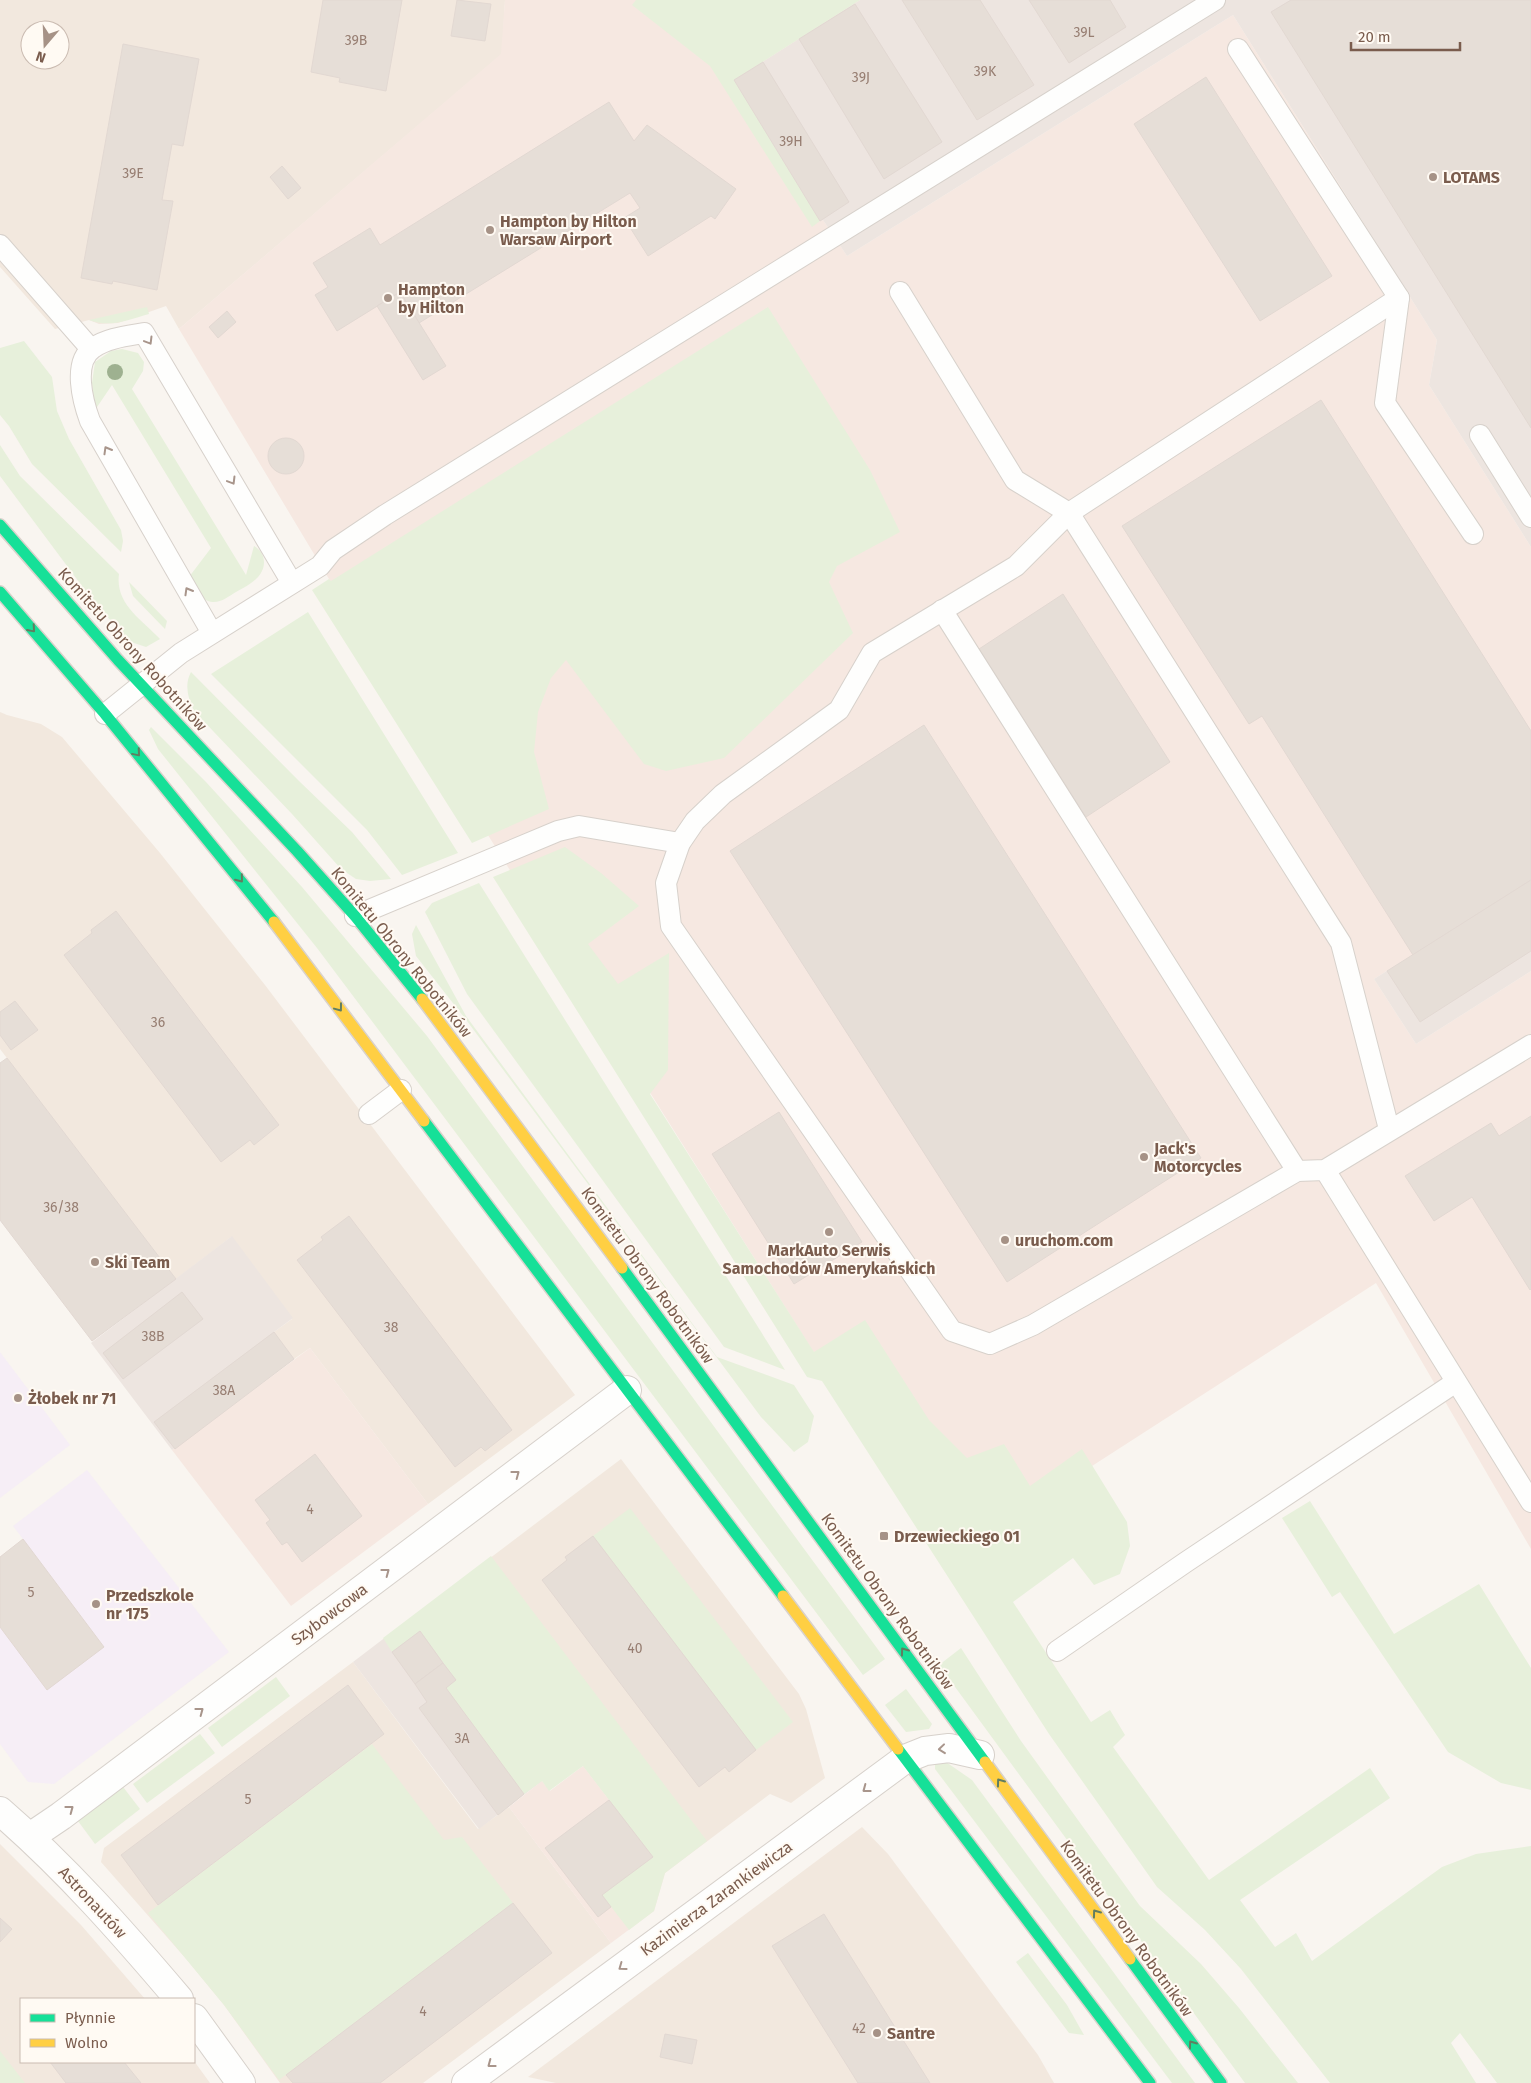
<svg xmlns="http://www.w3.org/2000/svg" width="1531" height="2083" font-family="'Fira Sans',sans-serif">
<rect width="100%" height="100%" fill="#f9f5f0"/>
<!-- residential -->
<g fill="#f2e8de" fill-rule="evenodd">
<path d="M0,0H505L502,54L179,329L166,306L118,323L99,324L89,320L55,329L0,267ZM30,30H60V60H30Z"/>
<path d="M0,712L7,715L41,724L62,737L160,853L265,985L575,1395L428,1504L310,1348L294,1359L274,1332L292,1319L231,1237L176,1279L0,1049Z"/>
<path d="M621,1459L799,1694L806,1709L825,1778L791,1803L770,1794L665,1873L583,1766L420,1611Z"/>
<path d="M353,1662L478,1829L509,1807L611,1943L423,2083H280L224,2005L188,1961L101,1862L104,1848Z"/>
<path d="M862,1827L888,1854L1038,2055L1054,2083H556L528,2077Z"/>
<path d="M0,1844L81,1925L145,1999H21V2062L194,2061L210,2083H0Z"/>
</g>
<!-- commercial -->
<g fill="#f6e8e1">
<path d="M505,0H860L734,80L820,221L823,220L847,256L1233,15L1437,340L1429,385L1531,547V880L1374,979L1416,1044L1531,971V1549L1376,1283L951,1557L901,1491L501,856L329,579L179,329L501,54Z"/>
<path d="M310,1348L428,1504L291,1606L172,1450Z"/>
<path d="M583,1766L665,1873L654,1911L611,1943L509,1807L542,1781L550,1791Z"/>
</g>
<!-- industrial -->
<g fill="#ede5e0">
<path d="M860,0H1531V547L1429,385L1437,340L1233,15L847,256L823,220L820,221L734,80Z"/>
<path d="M1531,880V971L1416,1044L1374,979Z"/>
<path d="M232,1236L293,1318L274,1332L294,1359L172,1450L91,1343Z"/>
<path d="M420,1611L542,1781L479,1829L353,1662Z"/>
</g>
<!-- education -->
<g fill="#f6eef6">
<path d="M0,1352L70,1445L0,1498Z"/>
<path d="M87,1470L229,1652L54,1784L28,1782L0,1744V1557L23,1539L13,1526Z"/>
</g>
<!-- green -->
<g fill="#e7f0db">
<path d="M636,0H860L734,80L820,221L812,227L710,66L632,5Z"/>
<path d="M147,307L149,314C128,320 110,328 89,320Z"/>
<path d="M768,307L870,470L900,532L837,566L829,582L853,633L724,758L666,771L644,764L566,660L551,678L538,712L534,752L549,809L472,843L312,590L329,579L331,581Z"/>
<path d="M24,341L52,377L57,411L69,439L121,530L123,541L121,552L32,464L9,426L0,415V348Z"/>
<path d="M122,349L138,353L144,362L143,371L132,389L246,575L254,546C267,553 267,569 256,579C251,584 243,588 236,592C229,596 221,603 212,602C199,600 194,586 189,577L211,548L112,385L95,410L92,383L95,362L111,351Z"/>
<path d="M0,445L20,476L119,574C115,604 141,619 160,639L146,647L128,641L85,590L0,476Z"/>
<path d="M129,582L167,621L165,629L133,596Z"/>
<path d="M308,612L458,853L402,875L367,830L211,674Z"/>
<path d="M191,672L299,781L352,832L391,879L370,881L356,879L341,869L292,814L194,711C188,698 184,685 191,672Z"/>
<path d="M151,727L206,782L302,887L427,1036L885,1659L863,1675L317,948L158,749L149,730Z"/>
<path d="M565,847L601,873L639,906L588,944L618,984L669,953L668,1070L650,1094L814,1352L865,1320L929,1420L967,1458L1004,1444L1030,1486L1082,1449L1127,1522L1130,1546L1120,1574L1094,1585L1073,1558L1013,1602L1091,1722L1110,1710L1125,1735L1113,1747L1209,1880L1370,1768L1390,1798L1240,1900L1275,1947L1296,1933L1312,1961L1442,1867L1476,1854L1531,1846V2083H1497L1460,2033L1451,2043L1476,2083H1330L1241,1969L1205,1930L1157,1887L1049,1734L822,1381L807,1377L493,877Z"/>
<path d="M479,883L785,1370L724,1347L467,994L425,912L432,903Z"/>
<path d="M416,925L466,1016L717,1357L794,1385L814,1416L808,1442L794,1452L761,1417L467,1021L416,956L412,934Z"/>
<path d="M1310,1501L1394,1634L1479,1584L1531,1668V1790L1501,1783L1448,1752L1340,1592L1332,1597L1282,1518Z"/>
<path d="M630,1508L793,1722L756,1750L593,1536Z"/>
<path d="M491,1556L707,1841L665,1873L654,1911L629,1930L602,1895L653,1857L583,1766L549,1791L542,1781L524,1794L446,1688L456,1680L420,1631L392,1652L383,1638Z"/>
<path d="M961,1648L1021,1741L1140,1906L1201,1964L1239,2008L1298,2083H1245L939,1665Z"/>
<path d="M276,1677L290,1696L222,1747L208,1728Z"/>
<path d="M906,1689L932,1724L929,1729L906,1732L885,1705Z"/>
<path d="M200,1734L215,1753L147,1803L133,1784Z"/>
<path d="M372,1744L444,1840L462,1837L513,1903L279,2080L224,2005L148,1913Z"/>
<path d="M939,1762H946L972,1780L1195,2083H1172L935,1769V1764Z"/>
<path d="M120,1783L140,1809L95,1844L75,1817Z"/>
<path d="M1028,1953L1067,2005L1084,2035L1069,2033L1016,1962Z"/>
<path d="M0,2051L25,2083H0Z"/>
</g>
<!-- building -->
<g fill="#e6ded7" stroke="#e2d8d2">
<path d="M323,0H402L386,91L339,82L340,78L311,72Z"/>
<path d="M457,0L491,4L485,41L451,36Z"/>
<path d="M902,0H980L1034,85L977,120Z"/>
<path d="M1029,0H1110L1126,27L1069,63Z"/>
<path d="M1291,0H1531V428L1271,12Z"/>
<path d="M855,4L942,142L884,179L799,39Z"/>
<path d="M123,44L199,59L183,146L172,144L162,200L173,201L157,290L113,281L112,284L81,278Z"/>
<path d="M763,62L849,202L820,221L734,80Z"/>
<path d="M1206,77L1332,276L1260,321L1134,124Z"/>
<path d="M609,102L634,141L647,125L736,189L715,219L711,216L648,256L624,218L640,208L630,193L419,323L400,292L337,331L315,295L328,287L313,263L370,228L380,245Z"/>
<path d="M282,166L301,188L288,199L270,177Z"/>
<path d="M400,292L446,366L423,380L377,306Z"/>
<path d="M227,311L236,322L218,338L209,327Z"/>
<path d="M1321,400L1531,731V880L1413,955L1262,716L1249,724L1122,526Z"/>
<circle cx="286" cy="456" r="18"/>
<path d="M1063,594L1170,762L1086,817L979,649Z"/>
<path d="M924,725L1201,1158L1007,1282L730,851Z"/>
<path d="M1531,880V951L1420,1022L1387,971Z"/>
<path d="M116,911L279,1125L254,1145L250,1140L221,1162L64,955L92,933L91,930Z"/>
<path d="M15,1001L38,1030L11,1050L0,1035V1012Z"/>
<path d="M7,1058L176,1279L92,1341L0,1220V1063Z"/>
<path d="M779,1112L862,1242L794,1284L712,1154Z"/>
<path d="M1531,1116V1289L1530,1290L1472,1197L1434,1221L1405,1176L1491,1123L1499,1136Z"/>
<path d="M349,1216L512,1430L485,1451L481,1447L455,1467L297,1260L323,1240L321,1237Z"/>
<path d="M182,1292L203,1319L123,1379L103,1353Z"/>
<path d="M274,1332L294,1359L175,1449L154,1422Z"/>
<path d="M315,1454L362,1516L302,1562L287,1542L282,1545L266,1523L270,1520L255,1500Z"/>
<path d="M593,1536L756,1750L729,1772L725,1767L699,1787L542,1580L567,1560L565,1557Z"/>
<path d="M23,1539L104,1647L47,1690L0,1627V1557Z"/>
<path d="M420,1631L443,1663L415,1684L392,1652Z"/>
<path d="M443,1663L456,1680L446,1688L524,1794L498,1815L419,1708L427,1702L415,1684Z"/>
<path d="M348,1685L384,1734L158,1905L121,1855Z"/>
<path d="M609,1800L653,1857L602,1895L611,1907L598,1917L545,1848Z"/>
<path d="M513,1903L552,1953L380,2083H293L286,2075Z"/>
<path d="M824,1914L930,2083H858L848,2067L772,1946Z"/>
<path d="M0,1918L12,1929L0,1942Z"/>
<path d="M665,2034L697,2040L692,2064L660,2057Z"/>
<path d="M50,2062H124L141,2083H66Z"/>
</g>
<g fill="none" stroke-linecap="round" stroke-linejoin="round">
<defs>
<g id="lane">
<path d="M1238,49L1399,298L1385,403L1473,534"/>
<path d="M0,245L91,349"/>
<path d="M900,292L1015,480L1069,513L1341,943L1389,1129"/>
<path d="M1399,298L1069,513L1016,566L872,653L839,710L723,794L695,821L680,843L666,883L671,926L952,1331L990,1344L1033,1325L1297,1171L1325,1170L1531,1045"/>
<path d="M1480,435L1531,517"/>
<path d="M942,610L1297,1171"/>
<path d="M212,633L90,421C83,402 72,362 93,348C107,338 127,336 144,333L292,583"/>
<path d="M105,714L181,653L320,566L333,550L385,515L1215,0"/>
<path d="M355,916L558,831L579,826L680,843"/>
<path d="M369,1114L401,1090"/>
<path d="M1325,1170L1531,1502"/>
<path d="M1057,1651L1186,1562L1456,1382"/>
</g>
<g id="street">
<path d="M0,1811C66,1868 123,1933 179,1999"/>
<path d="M30,1837L61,1816L627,1390"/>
<path d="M194,2018L241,2083"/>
<path d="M466,2083L905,1759L925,1751L949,1748L980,1755"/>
</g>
<g id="fast">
<path d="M0,525L118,660L297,851L355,916L422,999"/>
<path d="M0,592L105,714L274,922"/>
<path d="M424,1121L783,1596"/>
<path d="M622,1268L985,1762"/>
<path d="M898,1749L1150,2083"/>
<path d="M1130,1959L1221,2083"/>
</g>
<g id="slow">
<path d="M274,922L424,1121"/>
<path d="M422,999L622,1268"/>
<path d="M783,1596L898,1749"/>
<path d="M985,1762L1130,1959"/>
</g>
</defs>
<!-- lane casing -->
<use href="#lane" stroke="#d7d1cb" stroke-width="22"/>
<!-- street casing -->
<use href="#street" stroke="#d7d1cb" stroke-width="30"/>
<!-- fast casing -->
<use href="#fast" stroke="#d9d2cb" stroke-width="14"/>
<!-- slow casing -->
<use href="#slow" stroke="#d9d2cb" stroke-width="14"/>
<!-- lane -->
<use href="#lane" stroke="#fefefd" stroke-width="20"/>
<!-- street -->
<use href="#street" stroke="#fefefd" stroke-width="28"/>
<!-- fast -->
<use href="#fast" stroke="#16e098" stroke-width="11"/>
<!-- slow -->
<use href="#slow" stroke="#ffcf43" stroke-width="11"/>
</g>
<!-- trees -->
<circle fill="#9eb190" cx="115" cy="372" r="8"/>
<!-- one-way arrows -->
<defs><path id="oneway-chevron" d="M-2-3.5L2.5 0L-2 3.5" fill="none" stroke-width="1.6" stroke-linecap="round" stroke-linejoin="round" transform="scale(1.25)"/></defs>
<g stroke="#a8958b">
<use href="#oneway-chevron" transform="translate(149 341) rotate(59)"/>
<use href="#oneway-chevron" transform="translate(107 450) rotate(-120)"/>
<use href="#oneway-chevron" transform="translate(232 481) rotate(59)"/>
<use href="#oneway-chevron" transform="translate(188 591) rotate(-120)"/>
<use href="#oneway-chevron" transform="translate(516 1474) rotate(-37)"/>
<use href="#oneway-chevron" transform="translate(386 1572) rotate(-37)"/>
<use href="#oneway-chevron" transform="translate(200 1711) rotate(-37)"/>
<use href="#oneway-chevron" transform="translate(942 1749) rotate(174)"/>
<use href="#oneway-chevron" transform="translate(866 1789) rotate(143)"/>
<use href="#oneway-chevron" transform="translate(70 1809) rotate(-37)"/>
<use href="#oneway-chevron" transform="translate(622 1967) rotate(144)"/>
<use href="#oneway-chevron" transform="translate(491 2064) rotate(143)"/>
</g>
<g stroke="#617d60">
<use href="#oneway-chevron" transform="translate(32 629) rotate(49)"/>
<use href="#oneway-chevron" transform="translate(137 753) rotate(50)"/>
<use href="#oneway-chevron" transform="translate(240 879) rotate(51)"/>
<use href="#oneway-chevron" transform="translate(339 1008) rotate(53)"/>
<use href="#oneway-chevron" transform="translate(904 1651) rotate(-126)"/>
<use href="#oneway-chevron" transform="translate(1000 1782) rotate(-126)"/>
<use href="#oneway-chevron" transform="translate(1096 1913) rotate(-126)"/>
<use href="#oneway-chevron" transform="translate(1192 2044) rotate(-126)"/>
</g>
<!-- markers -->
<g fill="#a69286" stroke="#fffaf3" stroke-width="2">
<circle cx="1433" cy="177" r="5"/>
<circle cx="490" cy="230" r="5"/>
<circle cx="388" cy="298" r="5"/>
<circle cx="1144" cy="1157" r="5"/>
<circle cx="829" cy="1232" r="5"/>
<circle cx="1005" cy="1240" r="5"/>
<circle cx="95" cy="1262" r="5"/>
<circle cx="18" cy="1398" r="5"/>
<rect x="879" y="1531" width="10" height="10" rx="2.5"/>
<circle cx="96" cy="1604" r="5"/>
<circle cx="877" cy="2033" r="5"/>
</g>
<g text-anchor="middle" stroke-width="4" stroke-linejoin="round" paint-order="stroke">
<!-- number labels -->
<g font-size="14" fill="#977e72">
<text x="1084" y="37">39L</text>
<text x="356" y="45">39B</text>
<text x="985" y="76">39K</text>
<text x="861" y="82">39J</text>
<text x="791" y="146">39H</text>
<text x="133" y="178">39E</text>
<text x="158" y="1027">36</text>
<text x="61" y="1212">36/38</text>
<text x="391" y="1332">38</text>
<text x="153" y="1341">38B</text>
<text x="224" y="1395">38A</text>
<text x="310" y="1514">4</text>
<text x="31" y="1597">5</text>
<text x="635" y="1653">40</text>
<text x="462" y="1743">3A</text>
<text x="248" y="1804">5</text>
<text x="423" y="2016">4</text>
<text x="859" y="2033">42</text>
</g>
<!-- poi labels -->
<g font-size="16" font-weight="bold" fill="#7a5c4d" stroke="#fffaf3" text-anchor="start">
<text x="1443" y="183">LOTAMS</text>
<text x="500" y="227">Hampton by Hilton<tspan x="500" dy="18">Warsaw Airport</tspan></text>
<text x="398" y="295">Hampton<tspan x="398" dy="18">by Hilton</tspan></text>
<text x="1154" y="1154">Jack's<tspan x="1154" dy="18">Motorcycles</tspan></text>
<text x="1015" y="1246">uruchom.com</text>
<text x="829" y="1256" text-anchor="middle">MarkAuto Serwis<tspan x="829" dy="18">Samochodów Amerykańskich</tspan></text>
<text x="105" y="1268">Ski Team</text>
<text x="28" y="1404">Żłobek nr 71</text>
<text x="894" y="1542">Drzewieckiego 01</text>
<text x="106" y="1601">Przedszkole<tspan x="106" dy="18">nr 175</tspan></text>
<text x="887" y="2039">Santre</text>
</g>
<!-- street labels -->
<g font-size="16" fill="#7a5c4d" stroke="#fffaf3">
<text transform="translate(133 649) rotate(48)" y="6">Komitetu Obrony Robotników</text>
<text transform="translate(402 952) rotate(51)" y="6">Komitetu Obrony Robotników</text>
<text transform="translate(648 1275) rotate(54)" y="6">Komitetu Obrony Robotników</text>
<text transform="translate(888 1601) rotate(54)" y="6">Komitetu Obrony Robotników</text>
<text transform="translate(329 1614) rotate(-37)" y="6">Szybowcowa</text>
<text transform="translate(716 1898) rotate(-36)" y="6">Kazimierza Zarankiewicza</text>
<text transform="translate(93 1902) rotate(47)" y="6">Astronautów</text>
<text transform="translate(1127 1928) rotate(54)" y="6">Komitetu Obrony Robotników</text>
</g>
</g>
<!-- legend -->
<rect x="20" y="1998" width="175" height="65" fill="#fffaf3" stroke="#cabbb1"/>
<rect x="30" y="2014" width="25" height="8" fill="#16e098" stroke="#cabbb1"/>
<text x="65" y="2023" font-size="15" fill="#7a5c4d">Płynnie</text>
<rect x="30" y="2039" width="25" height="8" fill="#ffcf43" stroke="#cabbb1"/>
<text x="65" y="2048" font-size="15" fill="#7a5c4d">Wolno</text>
<!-- north arrow -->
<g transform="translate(45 45) rotate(199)"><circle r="24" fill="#fffaf3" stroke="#cabbb1"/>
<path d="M0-4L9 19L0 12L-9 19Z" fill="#a69286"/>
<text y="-8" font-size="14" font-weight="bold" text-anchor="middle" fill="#7a5c4d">N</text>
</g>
<!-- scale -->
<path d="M1351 42v8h109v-8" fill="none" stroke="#7a5c4d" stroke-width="2.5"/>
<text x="1358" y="42" font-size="15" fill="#7a5c4d" stroke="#fffaf3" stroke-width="4" paint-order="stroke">20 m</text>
</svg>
